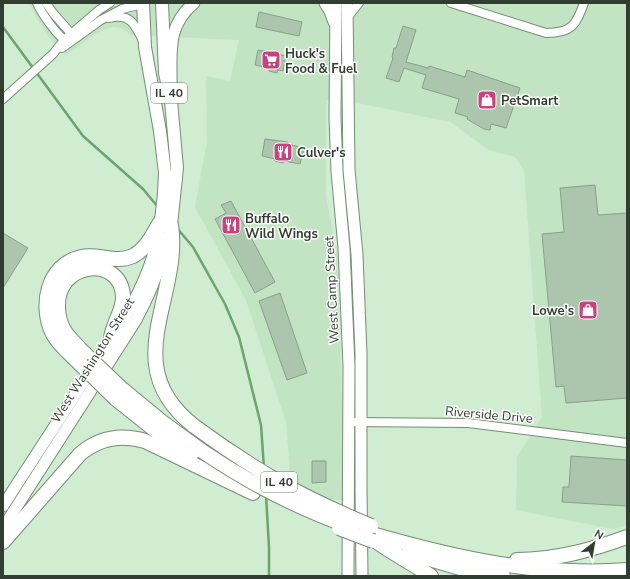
<svg xmlns="http://www.w3.org/2000/svg" width="630" height="579" font-family="'Nunito Sans',sans-serif">
<rect width="100%" height="100%" fill="#d0ecd1"/>
<!-- built -->
<path fill="#c2e4c3" d="M28,3H627V525L613,529L516,510L517,457L542,417L524,170L515,157L489,150L450,122L358,103L326,100V196L337,253L342,405V500L292,496L286,422L246,300L195,207L207,141L206,76L230,81L239,40L131,35L122,28L112,27L96,33L67,55L49,38Z"/>
<g fill="none" stroke-linecap="round" stroke-linejoin="round">
<!-- stream -->
<g stroke="#6aa46f" stroke-width="2.5">
<path d="M3,27L83,136L143,189L158,207"/>
<path d="M176,227L193,247L225,304L239,337L261,425L264,468"/>
<path d="M266,495L269,547V576"/>
</g>
</g>
<!-- building -->
<g fill="#abc6ac" stroke="#87a188">
<path d="M259,12L302,22L299,36L256,27Z"/>
<path d="M403,26L416,30L406,62L428,68L429,66L465,77L467,70L520,88L506,128L491,124L490,130L484,129L467,119L468,117L455,113L459,99L422,88L426,75L404,68L399,82L386,78L393,58L392,57L394,48H396Z"/>
<path d="M258,50L286,56L283,71L278,70L277,73L269,71V68L255,65Z"/>
<path d="M265,139L288,142L287,144L304,148L300,164L284,161L283,163L275,161V159L262,156Z"/>
<path d="M595,185L598,215L627,213V398L566,403L564,386L556,387L542,234L564,232L560,188Z"/>
<path d="M231,201L275,282L255,293L215,219L226,213L221,205Z"/>
<path d="M3,233L28,248L3,288Z"/>
<path d="M280,293L307,373L287,380L259,301Z"/>
<path d="M571,456L627,460V506L562,502L563,487H569Z"/>
<path d="M312,461H326V482L312,483Z"/>
</g>
<g fill="none" stroke-linecap="round" stroke-linejoin="round">
<defs>
<g id="street">
<path d="M37,3C43,16 57,35 68,43"/>
<path d="M46,3L53,13L75,38"/>
<path d="M451,3L546,33C572,33 576,25 584,3"/>
<path d="M109,18C130,13 135,24 143,41"/>
<path d="M347,18L359,3"/>
<path d="M62,48L101,20L122,9L143,4"/>
<path d="M3,99L53,54L64,40L99,10L110,3"/>
<path d="M349,422L468,423L627,443"/>
</g>
<g id="secondary">
<path d="M325,3L330,11L334,22"/>
<path d="M336,3L335,117L337,171L344,248L349,366L348,576"/>
<path d="M347,3L349,170L357,255L361,354V488L362,576"/>
<path d="M171,89C172,55 165,27 194,3"/>
<path d="M3,506C29,465 56,425 82,384C114,336 150,286 160,228"/>
<path d="M3,528L136,320C150,294 161,267 168,237"/>
</g>
<g id="primary">
<path d="M143,3L145,47L160,131L165,173L164,193L161,221"/>
<path d="M162,3L165,73L171,101L177,168L171,225"/>
</g>
<g id="highway">
<path d="M171,225C182,298 116,365 194,426"/>
<path d="M80,349C75,343 68,337 64,330C60,323 58,316 58,307C56,262 119,254 123,295C124,307 117,317 114,327C112,332 111,337 110,342"/>
<path d="M73,357C66,350 58,343 53,334C39,306 47,265 81,257C99,253 115,264 133,256C147,249 153,233 161,221"/>
<path d="M122,389L162,422L202,451"/>
<path d="M116,399L160,434L191,456"/>
<path d="M372,534C455,558 540,577 627,570"/>
<path d="M3,542L80,454C99,438 121,434 145,441L253,493"/>
<path d="M377,542C394,554 413,564 431,576"/>
<path d="M409,553L487,576"/>
<path d="M517,560C556,560 591,550 627,537"/>
<path d="M479,573L503,576"/>
</g>
</defs>
<!-- street casing -->
<use href="#street" stroke="#748d75" stroke-width="10"/>
<!-- secondary casing -->
<use href="#secondary" stroke="#748d75" stroke-width="13"/>
<!-- primary casing -->
<use href="#primary" stroke="#748d75" stroke-width="14"/>
<!-- highway casing -->
<use href="#highway" stroke="#748d75" stroke-width="16"/>
<!-- street -->
<use href="#street" stroke="#fff" stroke-width="8"/>
<!-- secondary -->
<use href="#secondary" stroke="#fff" stroke-width="11"/>
<!-- primary -->
<use href="#primary" stroke="#fff" stroke-width="12"/>
<!-- highway -->
<use href="#highway" stroke="#fff" stroke-width="14"/>
<defs>
<g id="highway-bridge">
<path d="M80,349L122,389"/>
<path d="M73,357L116,399"/>
<path d="M194,426C221,446 250,465 279,482C309,499 340,513 371,526"/>
<path d="M202,451C249,483 298,508 351,527"/>
<path d="M339,528L373,541"/>
</g>
</defs>
<!-- highway-bridge casing -->
<use href="#highway-bridge" stroke="#748d75" stroke-width="16" stroke-linecap="butt"/>
<!-- highway-bridge -->
<use href="#highway-bridge" stroke="#fff" stroke-width="14"/>
</g>
<!-- icons -->
<defs>
<symbol id="supermarket-square" viewBox="-11 -11 22 22"><rect x="-9" y="-9" width="18" height="18" rx="4" fill="#c9417f" stroke="#fff"/><path d="M-6-5.5h2.5l.6 2H6L4.5 2H-2.5L-4.4-4H-6ZM-1.5 3.2a1.3 1.3 0 1 0 .1 0ZM3 3.2a1.3 1.3 0 1 0 .1 0Z" fill="#fff"/></symbol>
<symbol id="shop-square" viewBox="-11 -11 22 22"><rect x="-9" y="-9" width="18" height="18" rx="4" fill="#c9417f" stroke="#fff"/><path d="M-5-2.5h2.3a2.7 3.5 0 0 1 5.4 0H5L5.5 6h-11ZM-1.5-2.5h3a1.5 2.3 0 0 0-3 0Z" fill="#fff"/></symbol>
<symbol id="restaurant-square" viewBox="-11 -11 22 22"><rect x="-9" y="-9" width="18" height="18" rx="4" fill="#c9417f" stroke="#fff"/><path d="M-5-6h1v4h1v-4h1v4h1v-4h1v5L-1.5 .5V6h-2V.5L-5-1ZM5-6V6H3V1.5H1.5Q1.5-4 5-6Z" fill="#fff"/></symbol>
</defs>
<g fill-rule="evenodd">
<use href="#supermarket-square" x="260" y="49" width="22" height="22"/>
<use href="#shop-square" x="476" y="89" width="22" height="22"/>
<use href="#restaurant-square" x="272" y="141" width="22" height="22"/>
<use href="#restaurant-square" x="220" y="214" width="22" height="22"/>
<use href="#shop-square" x="577" y="299" width="22" height="22"/>
</g>
<g text-anchor="middle" stroke-width="3" stroke-linejoin="round" paint-order="stroke">
<!-- shield labels -->
<g fill="#fff" stroke="#707770" stroke-width="1">
<rect x="151" y="83" width="36" height="20" rx="3"/>
<rect x="261" y="472" width="36" height="20" rx="3"/>
</g>
<g font-size="12" font-weight="bold" fill="#323d32">
<text x="169" y="97">IL 40</text>
<text x="279" y="486">IL 40</text>
</g>
<!-- poi labels -->
<g font-size="13" font-weight="bold" fill="#323d32" stroke="#fff" text-anchor="start">
<text x="285" y="58">Huck's<tspan x="285" dy="15">Food &amp; Fuel</tspan></text>
<text x="501" y="105">PetSmart</text>
<text x="297" y="157">Culver's</text>
<text x="245" y="223">Buffalo<tspan x="245" dy="15">Wild Wings</tspan></text>
<text x="574" y="315" text-anchor="end">Lowe's</text>
</g>
<!-- street labels -->
<g font-size="13" fill="#323d32" stroke="#fff">
<text transform="translate(331 290) rotate(-93)" y="5">West Camp Street</text>
<text transform="translate(92 360) rotate(-58)" y="5">West Washington Street</text>
<text transform="translate(489 414) rotate(5)" y="5">Riverside Drive</text>
</g>
</g>
<!-- border -->
<rect width="630" height="579" fill="none" stroke="#323d32" stroke-width="8"/>
<!-- north arrow -->
<g transform="translate(594 543) rotate(31)" stroke="#ffffff" stroke-width="3" paint-order="stroke">
<path d="M0-3L7 15L0 10L-7 15Z" fill="#323d32"/>
<text y="-6" font-size="11" font-weight="bold" text-anchor="middle" fill="#323d32">N</text>
</g>
</svg>
